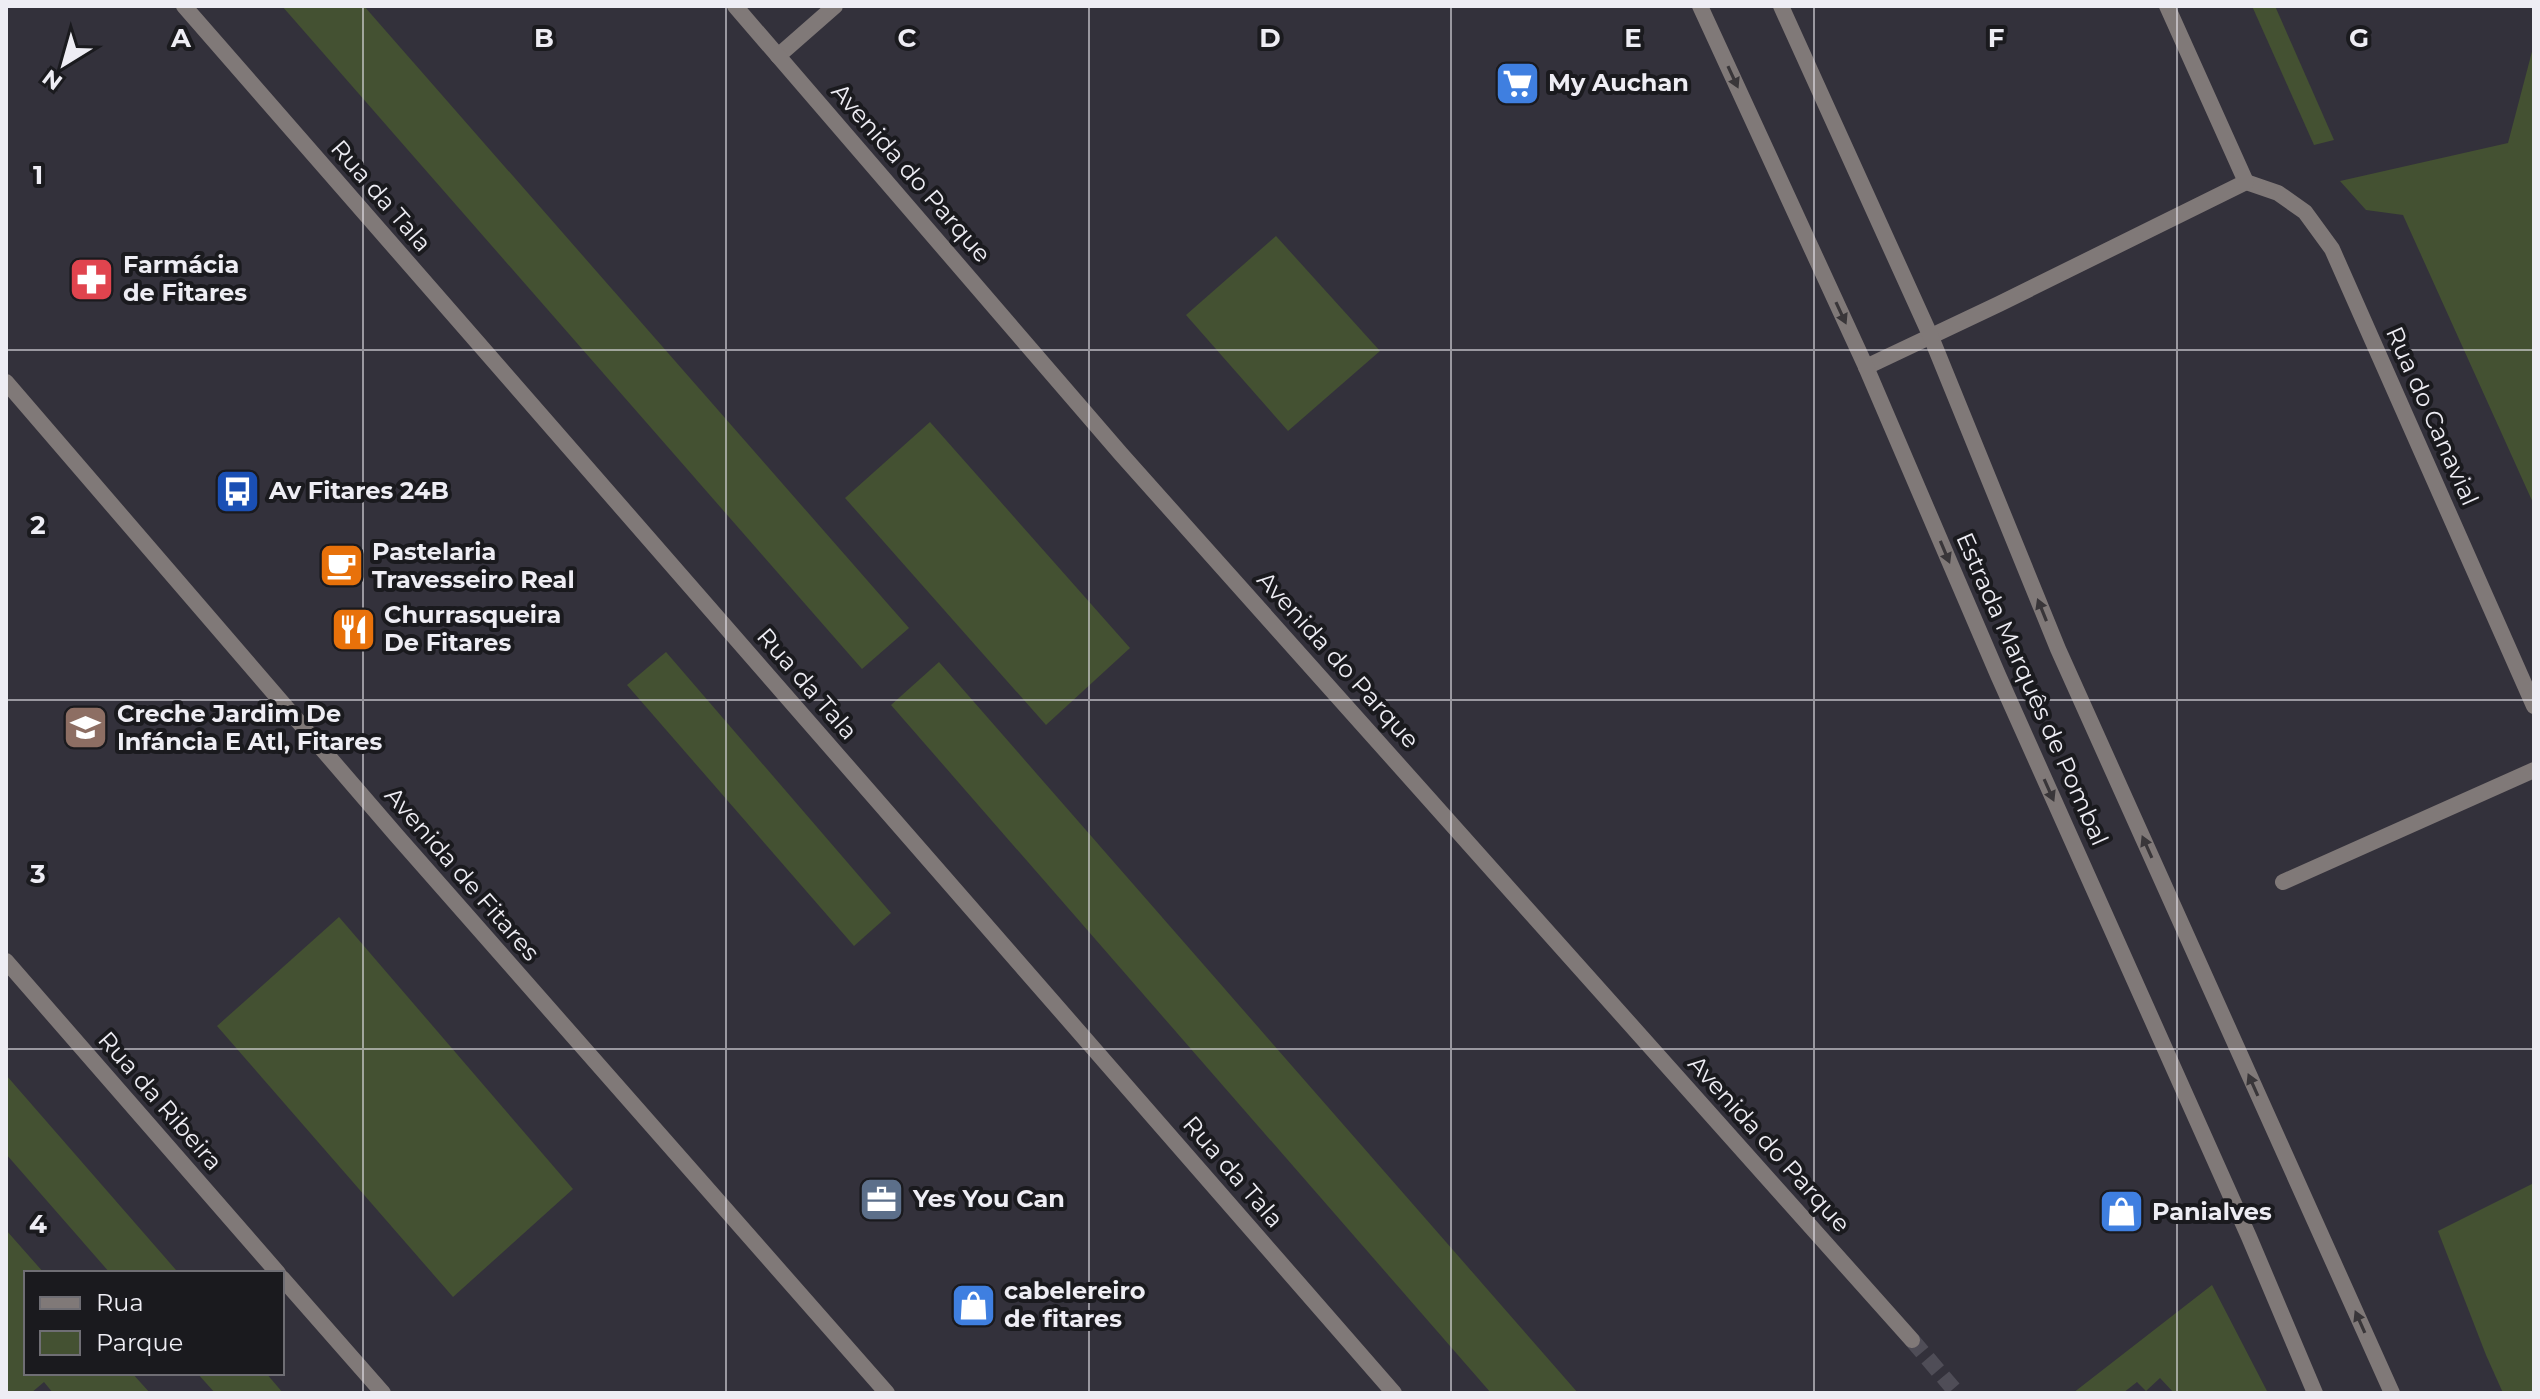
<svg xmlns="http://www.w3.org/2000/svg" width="2540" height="1399" font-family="Montserrat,sans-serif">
<rect width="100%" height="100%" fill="#33313b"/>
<!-- green -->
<g fill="#445132">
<path d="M282,6H364L909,628L862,669Z"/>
<path d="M2252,6H2275L2334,140L2314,145Z"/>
<path d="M2534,44V505L2403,215L2366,210L2340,181L2508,143Z"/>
<path d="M1276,236L1380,351L1288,431L1186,315Z"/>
<path d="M930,422L1130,648L1046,725L845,498Z"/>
<path d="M666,652L891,913L854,946L627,685Z"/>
<path d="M939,662L1578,1393H1491L891,705Z"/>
<path d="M339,917L573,1189L453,1297L217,1026Z"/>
<path d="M6,1075L176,1270L172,1273H110L6,1154Z"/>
<path d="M2534,1183V1393H2503L2486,1355L2438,1231Z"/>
<path d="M6,1230L44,1273H26V1373H132L150,1393H53L44,1382L31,1393H6Z"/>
<path d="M2212,1285L2268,1393H2174L2160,1378L2146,1391L2137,1382L2123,1393H2073Z"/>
<path d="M197,1373H266L283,1393H215Z"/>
</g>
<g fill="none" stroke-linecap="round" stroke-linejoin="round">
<!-- minor-tunnel -->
<path stroke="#4f4d57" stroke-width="16" stroke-dasharray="16 8" stroke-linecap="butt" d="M1912,1340L1957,1393"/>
<!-- pedestrian -->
<path stroke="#807978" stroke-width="16" d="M778,56L835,6"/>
<!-- minor -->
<g stroke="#807978" stroke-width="16">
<path d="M184,6L1394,1393"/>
<path d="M735,6L1121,454L1912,1340"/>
<path d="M2246,182L2278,193L2305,212L2332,249L2534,706"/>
<path d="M1866,367L1999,304L2246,182L2167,6"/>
<path d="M6,382L397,836L887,1393"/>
<path d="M2283,882L2534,770"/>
<path d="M6,961L278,1273"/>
<path d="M282,1278L383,1393"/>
</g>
<!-- tertiary -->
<g stroke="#807978" stroke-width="16">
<path d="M1700,6L1866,367L1998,675L2249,1237L2315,1393"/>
<path d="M1781,6L1931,337L2058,649L2392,1393"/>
</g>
</g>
<!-- one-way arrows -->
<defs><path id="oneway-solid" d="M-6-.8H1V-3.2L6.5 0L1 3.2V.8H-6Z" transform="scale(2)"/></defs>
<g fill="#393639">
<use href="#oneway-solid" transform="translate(1733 77) rotate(65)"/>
<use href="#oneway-solid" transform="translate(1841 313) rotate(65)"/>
<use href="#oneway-solid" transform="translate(1945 552) rotate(67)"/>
<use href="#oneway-solid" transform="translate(2042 610) rotate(-112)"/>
<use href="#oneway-solid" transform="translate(2049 790) rotate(66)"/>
<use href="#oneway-solid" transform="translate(2147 847) rotate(-114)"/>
<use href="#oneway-solid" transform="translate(2253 1085) rotate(-114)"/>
<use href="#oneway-solid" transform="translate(2360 1322) rotate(-114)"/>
</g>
<!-- grid -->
<path fill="none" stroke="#eeedf4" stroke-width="2" stroke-opacity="0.55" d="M363,6V1393M726,6V1393M1089,6V1393M1451,6V1393M1814,6V1393M2177,6V1393M6,350H2534M6,700H2534M6,1049H2534"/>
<!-- icons -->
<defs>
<symbol id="supermarket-square" viewBox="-11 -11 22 22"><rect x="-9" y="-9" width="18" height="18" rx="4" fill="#3f7fe0" stroke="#1a1a1e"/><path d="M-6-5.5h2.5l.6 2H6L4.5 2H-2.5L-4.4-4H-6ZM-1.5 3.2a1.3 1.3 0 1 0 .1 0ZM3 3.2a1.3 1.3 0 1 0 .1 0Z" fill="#fff"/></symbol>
<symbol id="pharmacy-square" viewBox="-11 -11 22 22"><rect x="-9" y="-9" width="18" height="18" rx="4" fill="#e0444e" stroke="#1a1a1e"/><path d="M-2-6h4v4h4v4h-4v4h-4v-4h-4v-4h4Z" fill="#fff"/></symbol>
<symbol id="bus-square" viewBox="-11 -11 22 22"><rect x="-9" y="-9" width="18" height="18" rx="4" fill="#1a4fb4" stroke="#1a1a1e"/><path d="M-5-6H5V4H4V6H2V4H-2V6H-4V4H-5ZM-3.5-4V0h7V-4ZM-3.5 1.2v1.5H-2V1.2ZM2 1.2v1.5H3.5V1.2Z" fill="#fff"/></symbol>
<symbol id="cafe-square" viewBox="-11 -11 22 22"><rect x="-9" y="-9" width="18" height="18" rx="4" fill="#e8710a" stroke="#1a1a1e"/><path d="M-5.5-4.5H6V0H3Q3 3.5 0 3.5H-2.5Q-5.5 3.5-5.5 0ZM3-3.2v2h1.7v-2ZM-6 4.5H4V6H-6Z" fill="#fff"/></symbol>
<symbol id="restaurant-square" viewBox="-11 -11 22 22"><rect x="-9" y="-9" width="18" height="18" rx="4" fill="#e8710a" stroke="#1a1a1e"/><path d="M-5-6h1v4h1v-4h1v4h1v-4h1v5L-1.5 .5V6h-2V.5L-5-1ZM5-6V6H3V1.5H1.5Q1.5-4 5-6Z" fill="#fff"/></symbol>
<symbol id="school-square" viewBox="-11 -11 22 22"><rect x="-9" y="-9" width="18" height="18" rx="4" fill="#8d6e63" stroke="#1a1a1e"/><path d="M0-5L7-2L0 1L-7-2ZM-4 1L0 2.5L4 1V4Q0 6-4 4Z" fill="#fff"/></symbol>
<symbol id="office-square" viewBox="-11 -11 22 22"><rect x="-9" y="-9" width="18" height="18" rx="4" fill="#5c6f8a" stroke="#1a1a1e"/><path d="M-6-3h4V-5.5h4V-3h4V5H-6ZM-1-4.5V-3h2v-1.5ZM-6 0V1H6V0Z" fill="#fff"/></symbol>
<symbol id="shop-square" viewBox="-11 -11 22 22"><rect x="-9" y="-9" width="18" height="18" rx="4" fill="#3f7fe0" stroke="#1a1a1e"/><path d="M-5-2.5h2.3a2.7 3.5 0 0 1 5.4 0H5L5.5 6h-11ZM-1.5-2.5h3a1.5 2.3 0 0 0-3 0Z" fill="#fff"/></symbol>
</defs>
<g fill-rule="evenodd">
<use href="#supermarket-square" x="1492" y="58" width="51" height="51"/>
<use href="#pharmacy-square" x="66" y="254" width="51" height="51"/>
<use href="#bus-square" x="212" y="466" width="51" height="51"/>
<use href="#cafe-square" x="316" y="540" width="51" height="51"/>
<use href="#restaurant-square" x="328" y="604" width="51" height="51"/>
<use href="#school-square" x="60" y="702" width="51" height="51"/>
<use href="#office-square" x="856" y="1174" width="51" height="51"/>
<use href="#shop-square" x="2096" y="1186" width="51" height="51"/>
<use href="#shop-square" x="948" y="1280" width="51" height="51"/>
</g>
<g text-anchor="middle" stroke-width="8" stroke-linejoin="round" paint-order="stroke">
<!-- poi labels -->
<g font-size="24" font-weight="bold" fill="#eeedf4" stroke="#1a1a1e" text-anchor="start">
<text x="1548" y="91">My Auchan</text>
<text x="123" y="273">Farmácia<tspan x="123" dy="28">de Fitares</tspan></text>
<text x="269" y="499">Av Fitares 24B</text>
<text x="372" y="560">Pastelaria<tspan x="372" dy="28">Travesseiro Real</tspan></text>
<text x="384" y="623">Churrasqueira<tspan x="384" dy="28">De Fitares</tspan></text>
<text x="117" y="722">Creche Jardim De<tspan x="117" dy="28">Infáncia E Atl, Fitares</tspan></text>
<text x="913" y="1207">Yes You Can</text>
<text x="2152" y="1220">Panialves</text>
<text x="1004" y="1299">cabelereiro<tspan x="1004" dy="28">de fitares</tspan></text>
</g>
<!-- street labels -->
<g font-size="24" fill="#eeedf4" stroke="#1a1a1e">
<text transform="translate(911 173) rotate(49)" y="8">Avenida do Parque</text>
<text transform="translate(381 196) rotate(49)" y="8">Rua da Tala</text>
<text transform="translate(2432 416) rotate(66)" y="8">Rua do Canavial</text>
<text transform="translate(1338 660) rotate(48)" y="8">Avenida do Parque</text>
<text transform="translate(807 684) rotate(49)" y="8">Rua da Tala</text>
<text transform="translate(2032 689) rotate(66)" y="8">Estrada Marquês de Pombal</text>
<text transform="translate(462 874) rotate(49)" y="8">Avenida de Fitares</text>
<text transform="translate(160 1101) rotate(49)" y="8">Rua da Ribeira</text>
<text transform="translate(1769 1144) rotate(48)" y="8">Avenida do Parque</text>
<text transform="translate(1233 1172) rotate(49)" y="8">Rua da Tala</text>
</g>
</g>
<g font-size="26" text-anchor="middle" font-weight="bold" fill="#eeedf4" stroke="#1a1a1e" stroke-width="8" stroke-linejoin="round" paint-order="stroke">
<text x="181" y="47">A</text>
<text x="544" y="47">B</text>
<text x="907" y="47">C</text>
<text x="1270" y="47">D</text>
<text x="1633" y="47">E</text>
<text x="1996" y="47">F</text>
<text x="2359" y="47">G</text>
<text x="38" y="184">1</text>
<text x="38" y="534">2</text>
<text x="38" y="883">3</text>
<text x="38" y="1233">4</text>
</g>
<!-- border -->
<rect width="2540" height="1399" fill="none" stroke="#eeedf4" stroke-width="16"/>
<!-- legend -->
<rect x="24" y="1271" width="260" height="104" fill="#1a1a1e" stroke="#6f6e74" stroke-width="2"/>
<rect x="40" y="1297" width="40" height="12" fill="#807978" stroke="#6f6e74" stroke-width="2"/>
<text x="96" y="1311" font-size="24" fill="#eeedf4">Rua</text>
<rect x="40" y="1331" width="40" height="24" fill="#445132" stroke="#6f6e74" stroke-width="2"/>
<text x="96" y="1351" font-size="24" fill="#eeedf4">Parque</text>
<!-- north arrow -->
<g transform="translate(64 64) rotate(217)" stroke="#1a1a1e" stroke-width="6" paint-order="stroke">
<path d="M0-6L14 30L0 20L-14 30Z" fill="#eeedf4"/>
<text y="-12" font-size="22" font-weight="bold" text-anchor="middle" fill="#eeedf4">N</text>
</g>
</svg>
